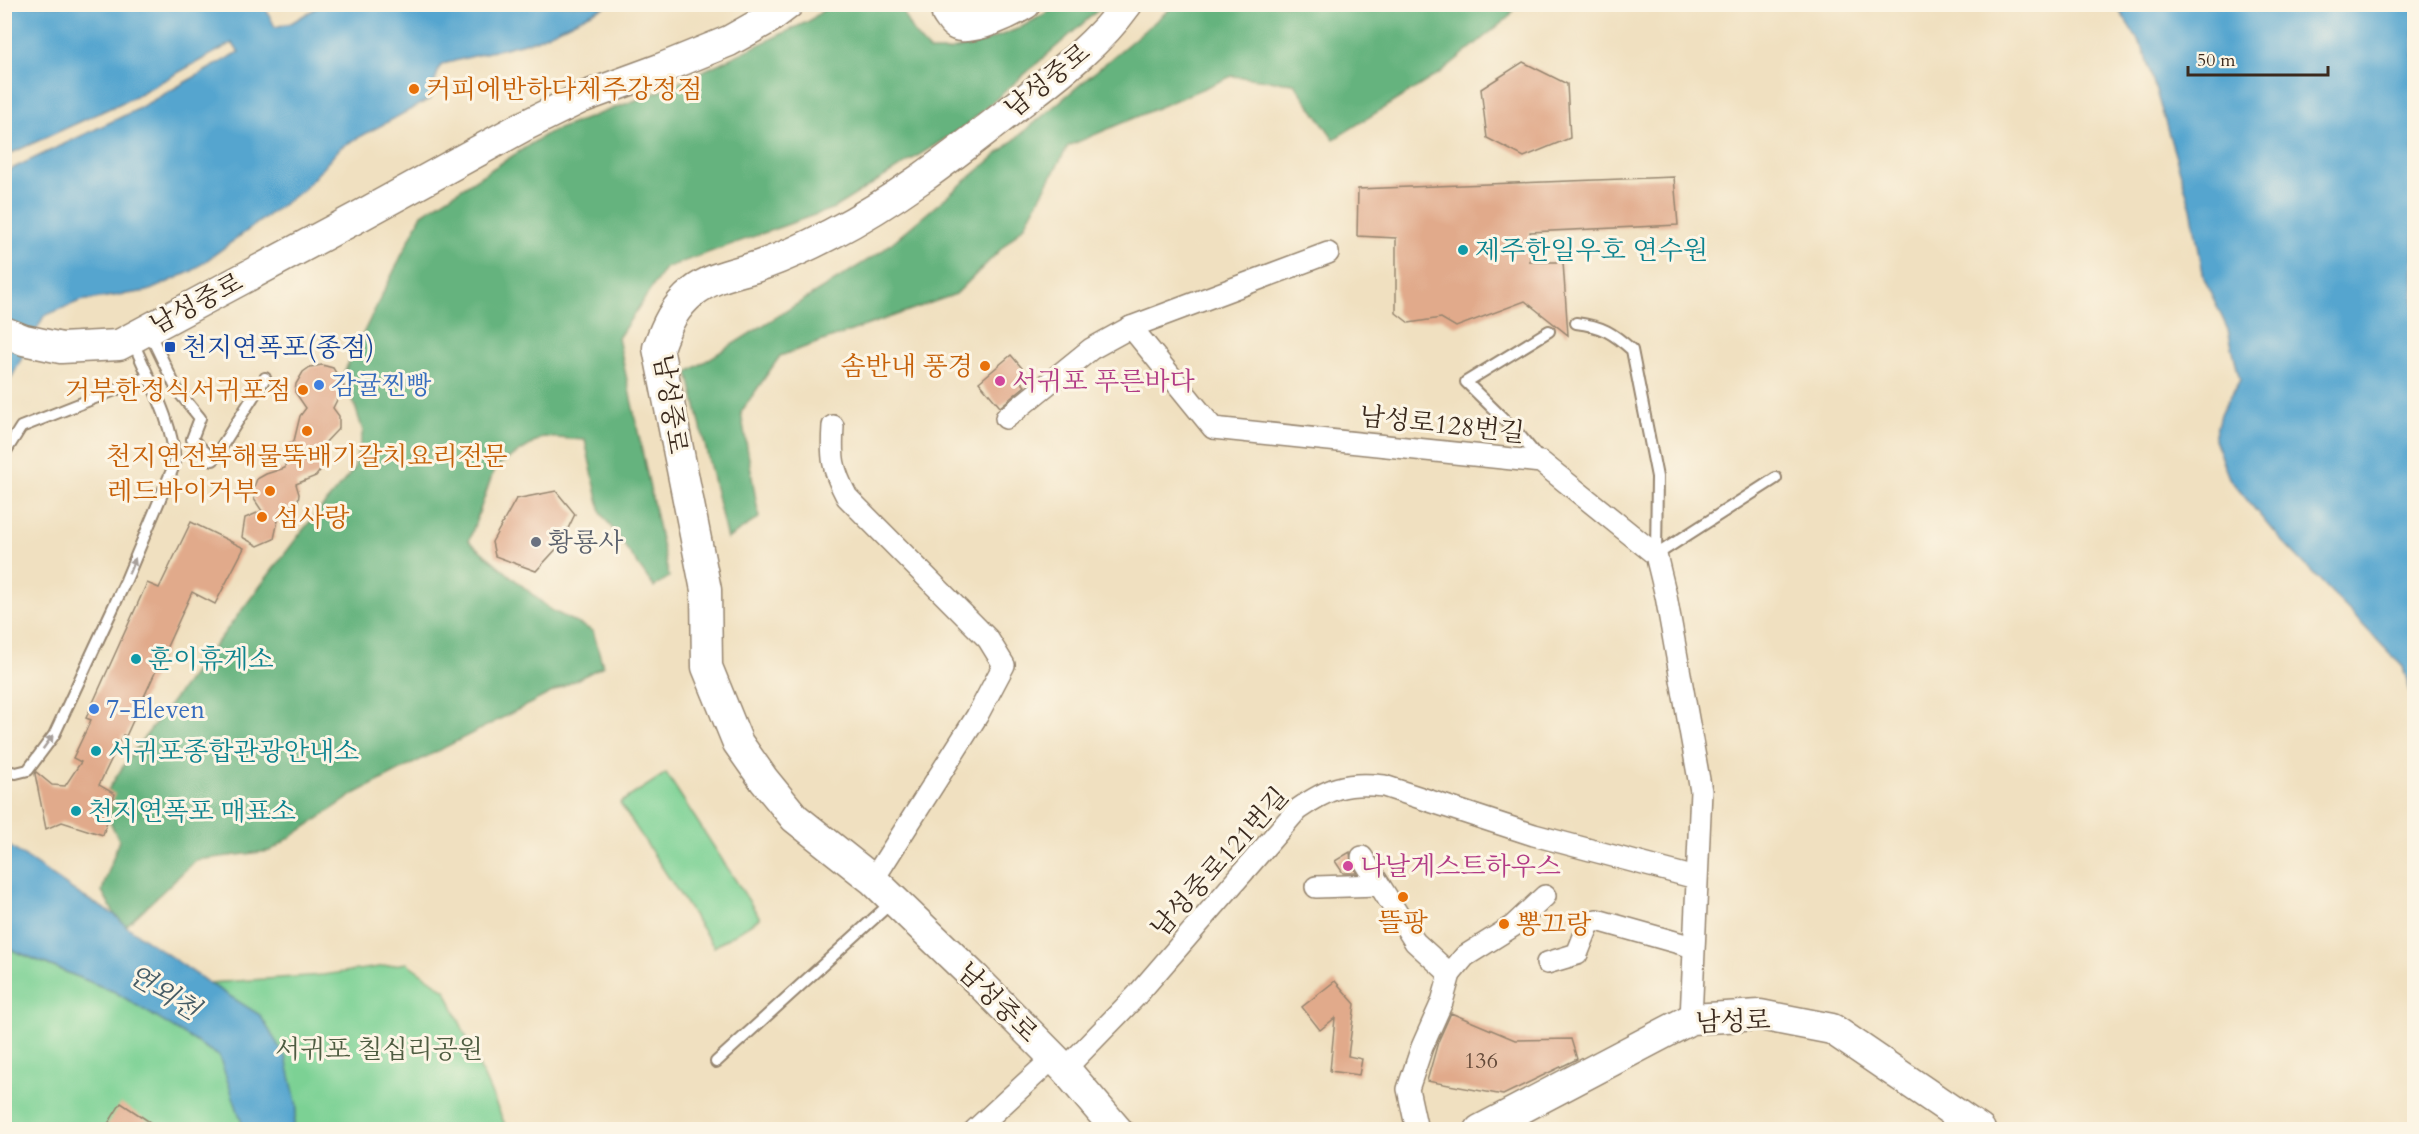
<svg xmlns="http://www.w3.org/2000/svg" width="2419" height="1134" font-family="Cardo,'Noto Serif KR',serif">
<rect width="100%" height="100%" fill="#fcf5e5"/>
<filter id="ink" filterUnits="userSpaceOnUse"><feTurbulence type="fractalNoise" baseFrequency=".0167" numOctaves="2"/><feDisplacementMap in="SourceGraphic" scale="12" xChannelSelector="R" yChannelSelector="G"/><feConvolveMatrix kernelMatrix="1 2 1 2 8 2 1 2 1" color-interpolation-filters="sRGB"/></filter>
<filter id="wash" filterUnits="userSpaceOnUse"><feTurbulence type="fractalNoise" baseFrequency=".008" numOctaves="4" result="noise"/><feDisplacementMap in="SourceGraphic" scale="24" xChannelSelector="R" yChannelSelector="G"/><feGaussianBlur stdDeviation="1.35" result="paint"/><feColorMatrix in="noise" values="0 0 0 0 0 0 0 0 0 0 0 0 0 0 0 0 0 1.4 0 .05"/><feComposite in="paint" operator="in"/></filter>
<g filter="url(#wash)">
<rect width="100%" height="100%" fill="#f0e0c0"/>
<!-- green -->
<g fill="#7cd194" stroke="#5c7e59" stroke-width="1.5">
<path d="M666,773L760,918L714,947L620,803Z"/>
<path d="M4,947L115,992L220,1056L244,1129H5Z"/>
<path d="M407,963L446,991L507,1129H293L297,1106L209,983L323,975Z"/>
</g>
<!-- forest -->
<g fill="#65b37e" stroke="#506e4e" stroke-width="1.5">
<path d="M1176,4L1515,5L1510,16L1440,73L1334,139L1294,83L1232,76L1068,146L1025,225L956,294L780,356L741,412L759,518L727,539L688,372L881,252Z"/>
<path d="M830,5H902C905,24 916,38 930,51H948L984,42L1020,28L1060,5H1104L964,127L834,208L665,268L618,338L669,577L654,587L601,513L585,440L543,437L495,467L469,541L551,610L593,631L603,666L356,793L270,851L196,860L126,926L115,915L102,891L119,840L100,802L128,759L303,530L354,469L363,431L344,372L422,214L548,133L663,90L809,21Z"/>
</g>
<!-- water -->
<g fill="#54a5cf" stroke="#486876" stroke-width="1.5">
<path d="M5,5H264L275,27L291,23L321,5H608L536,40L443,64L439,68L430,99L341,147L304,189L192,271L148,291L80,301L44,316L5,390V172L134,111L239,52L232,43L130,99L5,156Z"/>
<path d="M2116,5H2414V704L2403,667L2272,530L2229,478L2214,439L2220,414L2240,380L2228,330L2204,278L2191,208L2143,48Z"/>
<path d="M5,843L82,896L115,915L126,926L209,983L260,1015L286,1058L297,1106L293,1129H244L219,1056L115,992L5,947Z"/>
</g>
<g id="blocks">
<!-- building -->
<g fill="#e1aa8b">
<path d="M1523,62L1567,84L1570,138L1524,157L1487,138L1481,89Z"/>
<path d="M1674,177L1678,225L1530,232V262H1563L1568,335L1525,301L1456,327L1441,318L1409,323L1396,313V238L1357,236L1358,189Z"/>
<path d="M1011,355L1027,374L1020,381L1025,386L1000,407L979,382Z"/>
<path d="M322,365L333,368L344,386L333,408L339,416V428L323,445L327,455L322,468L316,476L296,484L299,494L298,502L279,516L274,539L258,546L242,537L245,518L262,511L254,499L253,489L257,479L266,474L285,468L286,446L294,441L300,416L306,408L295,392L296,384L303,372L310,367Z"/>
<path d="M556,491L575,514L560,545L536,571L495,556L492,542L516,499Z"/>
<path d="M191,522L244,548L215,604L192,592L126,736L123,735L99,785L115,794L103,835L62,822L46,829L35,774L36,772L52,785L65,786L81,762L73,758L91,720L86,718L147,583L159,588Z"/>
<path d="M1350,852L1351,863L1357,873H1343L1335,861Z"/>
<path d="M1335,981L1355,1004L1348,1056L1362,1059L1359,1075L1330,1071L1335,1018L1320,1030L1302,1007Z"/>
<path d="M1451,1013L1515,1040L1571,1039L1577,1059L1503,1095L1427,1081L1438,1042Z"/>
<path d="M121,1103L162,1130H104Z"/>
</g>
</g>
</g>
<g filter="url(#ink)">
<use href="#blocks" fill-opacity="0" stroke="#96856f" stroke-width="1.5"/>
<g fill="none" stroke-linecap="round" stroke-linejoin="round">
<defs>
<g id="lane">
<path d="M1576,323C1602,326 1613,333 1632,350L1657,477L1656,555"/>
<path d="M149,332L177,390L200,418L192,439L213,460L265,378"/>
<path d="M4,454L21,427L148,377"/>
<path d="M1541,461L1517,432L1466,382L1549,331"/>
<path d="M1656,555L1776,478"/>
<path d="M4,770L16,773L28,770L54,735L126,580L175,463C173,420 148,379 132,339"/>
<path d="M716,1062L892,902"/>
</g>
<g id="street">
<path d="M1131,327L1328,253"/>
<path d="M1006,418L1091,349L1131,327L1213,428L1541,462L1656,555L1666,596L1701,791L1691,1019"/>
<path d="M833,426C831,457 832,469 847,497L988,639L1004,665L977,716L873,880"/>
<path d="M1362,857L1415,942L1450,974"/>
<path d="M1316,887L1379,885"/>
<path d="M1547,963L1577,954L1589,924L1597,920L1693,947"/>
<path d="M1065,1069L1137,995L1297,810C1327,789 1346,781 1384,786L1534,835L1696,878"/>
<path d="M975,1130L1053,1058"/>
<path d="M1417,1130L1408,1089L1422,1047L1442,1002L1450,974L1465,956L1513,926L1545,896"/>
</g>
<g id="secondary">
<path d="M950,4L947,14C951,19 954,26 961,26C979,28 1010,13 1025,4"/>
<path d="M4,332L24,340L61,348L119,345L358,217L522,127L581,98L660,69L729,41L768,19L788,4"/>
<path d="M1117,1130L1065,1069L977,980L873,880L795,818L764,780L738,743L707,667L706,590L658,348C666,326 674,307 693,292C714,275 740,273 764,264C787,256 810,245 831,234C897,200 955,154 1014,108C1054,77 1097,46 1127,4"/>
<path d="M1480,1130L1691,1019L1760,1015L1832,1029L1980,1130"/>
</g>
</defs>
<!-- lane casing -->
<use href="#lane" stroke="#96856f" stroke-width="14"/>
<!-- street casing -->
<use href="#street" stroke="#96856f" stroke-width="24"/>
<!-- secondary casing -->
<use href="#secondary" stroke="#96856f" stroke-width="33"/>
<!-- lane -->
<use href="#lane" stroke="#fff" stroke-width="10"/>
<!-- street -->
<use href="#street" stroke="#fff" stroke-width="21"/>
<!-- secondary -->
<use href="#secondary" stroke="#fff" stroke-width="30"/>
</g>
<!-- one-way arrows -->
<defs><path id="oneway-solid" d="M-6-.8H1V-3.2L6.5 0L1 3.2V.8H-6Z" transform="scale(1.5)"/></defs>
<g fill="#a79f9a">
<use href="#oneway-solid" transform="translate(132 566) rotate(-67)"/>
<use href="#oneway-solid" transform="translate(48 742) rotate(-54)"/>
</g>
</g>
<!-- markers -->
<g fill="#e8710a" stroke="#fcf5e5" stroke-width="2">
<circle cx="414" cy="89" r="6"/>
<circle cx="985" cy="366" r="6"/>
<circle cx="303" cy="390" r="6"/>
<circle cx="307" cy="431" r="6"/>
<circle cx="270" cy="491" r="6"/>
<circle cx="262" cy="517" r="6"/>
<circle cx="1403" cy="897" r="6"/>
<circle cx="1504" cy="924" r="6"/>
</g>
<g fill="#0f9aa8" stroke="#fcf5e5" stroke-width="2">
<circle cx="1463" cy="250" r="6"/>
<circle cx="136" cy="659" r="6"/>
<circle cx="96" cy="751" r="6"/>
<circle cx="76" cy="811" r="6"/>
</g>
<rect fill="#1a4fb4" stroke="#fcf5e5" stroke-width="2" x="164" y="341" width="12" height="12" rx="3"/>
<g fill="#d1479c" stroke="#fcf5e5" stroke-width="2">
<circle cx="1000" cy="381" r="6"/>
<circle cx="1348" cy="866" r="6"/>
</g>
<g fill="#3f7fe0" stroke="#fcf5e5" stroke-width="2">
<circle cx="319" cy="385" r="6"/>
<circle cx="94" cy="709" r="6"/>
</g>
<circle fill="#6b7280" stroke="#fcf5e5" stroke-width="2" cx="536" cy="542" r="6"/>
<g text-anchor="middle" stroke-width="6" stroke-linejoin="round" paint-order="stroke">
<!-- number labels -->
<g font-size="22" fill="#644a39">
<text x="1481" y="1068">136</text>
</g>
<!-- street labels -->
<g font-size="26" fill="#3b2a1e" stroke="#fcf5e5">
<text transform="translate(1047 80) rotate(-39)" y="9">남성중로</text>
<text transform="translate(196 303) rotate(-28)" y="9">남성중로</text>
<text transform="translate(671 404) rotate(81)" y="9">남성중로</text>
<text transform="translate(1442 424) rotate(6)" y="9">남성로128번길</text>
<text transform="translate(1219 862) rotate(-48)" y="9">남성중로121번길</text>
<text transform="translate(998 1002) rotate(45)" y="9">남성중로</text>
<text transform="translate(1733 1021) rotate(-2)" y="9">남성로</text>
</g>
<!-- food labels -->
<g font-size="26" fill="#c56008" stroke="#fcf5e5" text-anchor="start">
<text x="426" y="98">커피에반하다제주강정점</text>
<text x="973" y="375" text-anchor="end">솜반내 풍경</text>
<text x="291" y="399" text-anchor="end">거부한정식서귀포점</text>
<text x="307" y="465" text-anchor="middle">천지연전복해물뚝배기갈치요리전문</text>
<text x="258" y="500" text-anchor="end">레드바이거부</text>
<text x="274" y="526">섬사랑</text>
<text x="1403" y="931" text-anchor="middle">뜰팡</text>
<text x="1516" y="933">뽕끄랑</text>
</g>
<!-- culture labels -->
<g font-size="26" fill="#0d838f" stroke="#fcf5e5" text-anchor="start">
<text x="1475" y="259">제주한일우호 연수원</text>
<text x="148" y="668">훈이휴게소</text>
<text x="108" y="760">서귀포종합관광안내소</text>
<text x="88" y="820">천지연폭포 매표소</text>
</g>
<!-- transit labels -->
<g font-size="26" fill="#164399" stroke="#fcf5e5" text-anchor="start">
<text x="182" y="356">천지연폭포(종점)</text>
</g>
<!-- hotel labels -->
<g font-size="26" fill="#b23c85" stroke="#fcf5e5" text-anchor="start">
<text x="1012" y="390">서귀포 푸른바다</text>
<text x="1360" y="875">나날게스트하우스</text>
</g>
<!-- shop labels -->
<g font-size="26" fill="#366cbe" stroke="#fcf5e5" text-anchor="start">
<text x="331" y="394">감귤찐빵</text>
<text x="106" y="718">7-Eleven</text>
</g>
<!-- worship labels -->
<g font-size="26" fill="#5b616d" stroke="#fcf5e5" text-anchor="start">
<text x="548" y="551">황룡사</text>
</g>
<!-- park labels -->
<g font-size="26" fill="#4e5c41" stroke="#fcf5e5">
<text x="379" y="1058">서귀포 칠십리공원</text>
</g>
<!-- water labels -->
<g font-size="27" font-style="italic" fill="#455b65" stroke="#fcf5e5">
<text transform="translate(164 992) rotate(32)" y="9">연외천</text>
</g>
</g>
<!-- margin -->
<rect width="2419" height="1134" fill="none" stroke="#fcf5e5" stroke-width="24"/>
<!-- scale -->
<path d="M2188 66v9h140v-9" fill="none" stroke="#3b2a1e" stroke-width="3"/>
<text x="2197" y="66" font-size="18" fill="#3b2a1e" stroke="#fcf5e5" stroke-width="4.5" paint-order="stroke">50 m</text>
</svg>
